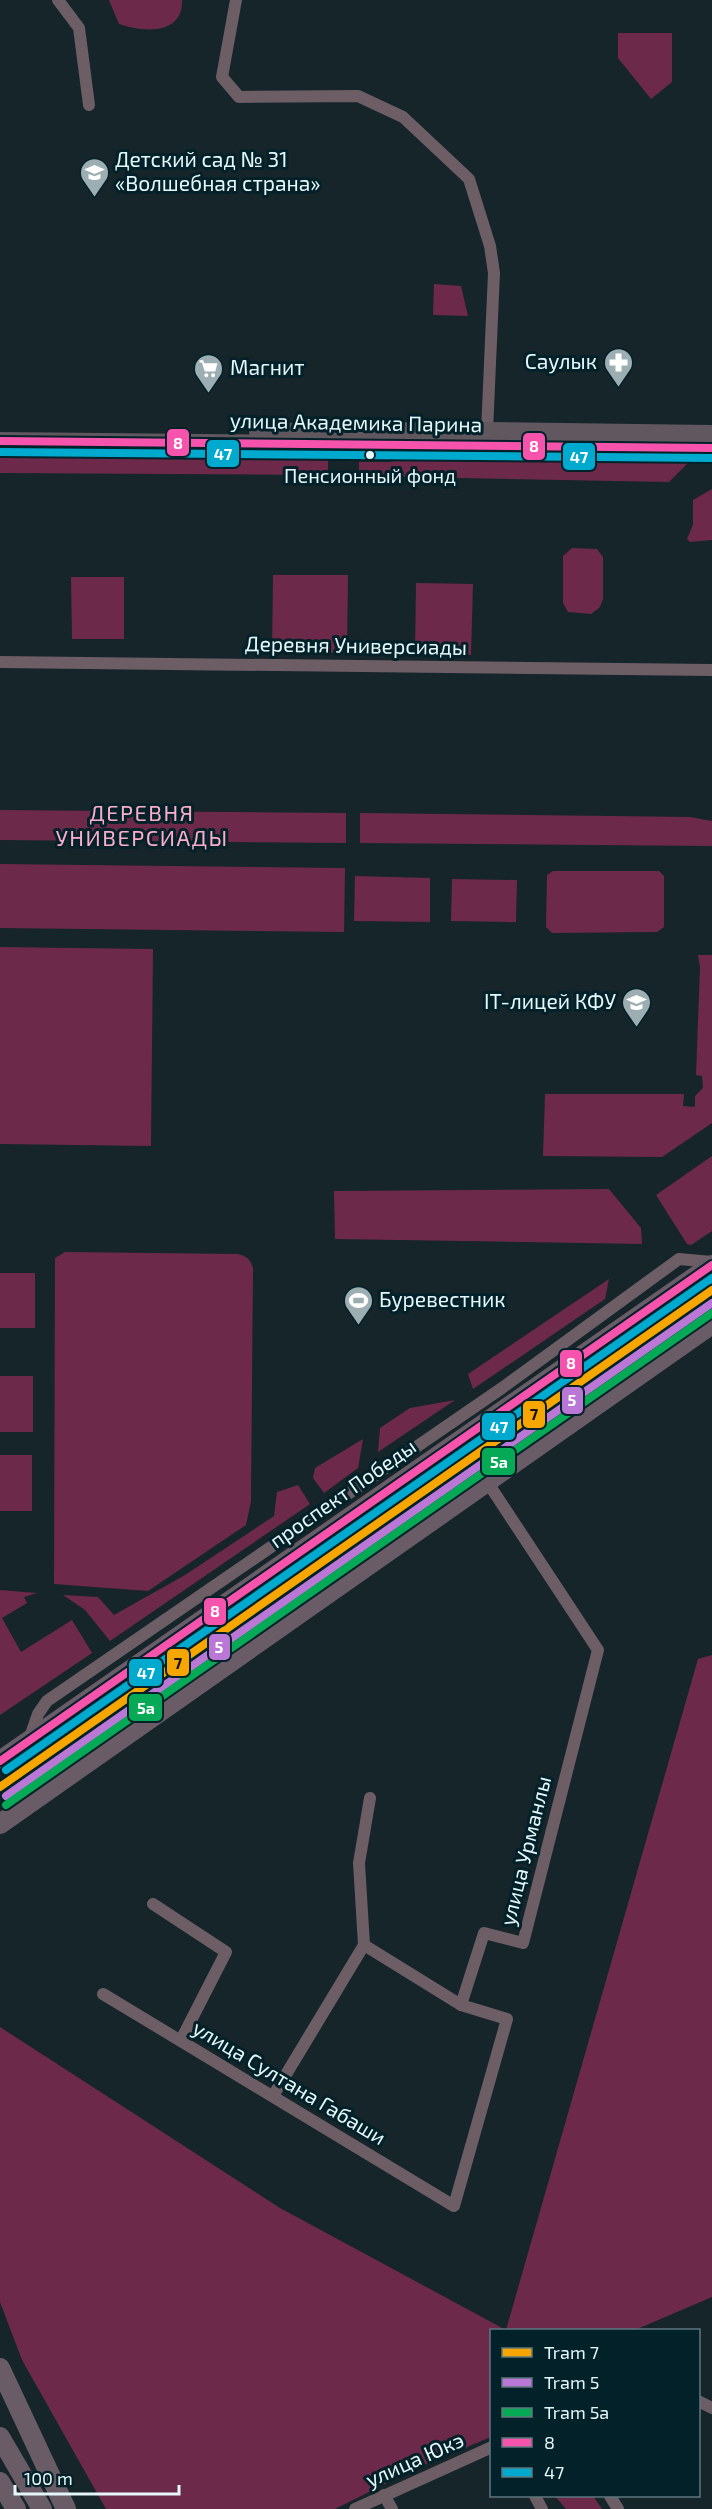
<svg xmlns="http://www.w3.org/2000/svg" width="712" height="2509" font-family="'Exo 2',sans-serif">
<rect width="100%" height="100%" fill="#15252a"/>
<!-- green -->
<g fill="#6d2949">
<path d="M109,0H182C183,36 142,32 119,24Z"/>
<path d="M618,33H672V82L651,99L618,58Z"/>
<path d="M434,284L461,286L468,316L433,315Z"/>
<path d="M0,452L295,455L328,458V475L0,473Z"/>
<path d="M423,455L690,461L669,482L359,476V462H389Z"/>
<path d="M712,489V540L690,542L687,539L693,525V500Z"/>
<path d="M572,548L597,549L603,557V599L600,607L591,614L568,612L563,603V556Z"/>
<path d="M273,575H348L347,653L272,652Z"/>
<path d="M71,577H124V639H72Z"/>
<path d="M416,583L473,584L471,655L415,654Z"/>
<path d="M0,810L346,813V843L0,840Z"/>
<path d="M360,813L690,817L712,821V846L360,843Z"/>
<path d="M0,864L345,868L344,932L0,928Z"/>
<path d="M553,871H659L664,876V927L657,932L552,933L546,927L547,875Z"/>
<path d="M355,876L430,878V922L354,921Z"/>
<path d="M452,879L517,880L516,922L451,921Z"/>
<path d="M0,947L153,949L151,1146L0,1144Z"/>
<path d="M698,955H712V1123L662,1157L543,1156L545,1094H684L683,1106L695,1107V1096L703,1088L702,1076L696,1075L700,967Z"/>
<path d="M712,1156V1231L691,1245L687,1244L656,1195Z"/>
<path d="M609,1189L641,1228L642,1244L335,1239L334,1191Z"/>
<path d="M65,1252L237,1254C247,1256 250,1259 253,1268L251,1501L246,1525L148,1591L54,1584L55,1258Z"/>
<rect x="0" y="1273" width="35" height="55"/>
<path d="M609,1279L605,1299L473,1389L468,1374Z"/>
<rect x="0" y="1376" width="33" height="56"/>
<path d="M455,1400L378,1452L380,1428L410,1408Z"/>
<path d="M363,1439L358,1468L324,1493L313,1478L315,1468Z"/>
<rect x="0" y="1455" width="32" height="56"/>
<path d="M298,1485L310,1504L110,1641L85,1610L63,1595L98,1597L114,1615L185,1575L274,1516L277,1492Z"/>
<path d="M0,1590L37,1593L24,1597L27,1603L2,1618L21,1652L72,1620L92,1653L0,1715Z"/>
<path d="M712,1655V2297L635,2330H492L491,2437L419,2467L335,2509H106L22,2360L0,2302V2027L280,2208L506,2330L698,1659Z"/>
<path d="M555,2496H593L602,2509H566Z"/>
</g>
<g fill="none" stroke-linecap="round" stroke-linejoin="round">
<!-- street -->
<g stroke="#6d5d65" stroke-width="12">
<path d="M58,0L79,28L89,105"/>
<path d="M236,0L222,77L239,97L358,96L403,117L469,179L490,246L494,273L487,431"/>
<path d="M0,662L712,670"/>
<path d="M29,1740L38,1714L47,1701L502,1388L679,1259L712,1262"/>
<path d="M370,1798L359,1863L364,1945L461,2005"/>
<path d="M153,1904L226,1952L181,2040"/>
<path d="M103,1994L454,2206L507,2019L461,2005L484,1933L523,1943L598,1650L488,1483"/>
<path d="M273,2096L364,1945"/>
<path d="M698,2401L712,2408"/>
<path d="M384,2495L392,2509"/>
<path d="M535,2496L542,2509"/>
<path d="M610,2496L618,2509"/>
<path d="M355,2509L492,2447"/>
</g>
<!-- secondary -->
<g stroke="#60575f" stroke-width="18">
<path d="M258,432L487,431L712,434"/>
<path d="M0,441L712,448"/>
</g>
<!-- primary -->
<g stroke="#695c66" stroke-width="20">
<path d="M0,1761L712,1265"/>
<path d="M0,1824L712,1324"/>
<path d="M0,2368L66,2509"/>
<path d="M0,2437L42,2509"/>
<path d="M0,2482L16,2509"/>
</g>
<defs>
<g id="bus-1">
<path d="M0,441L712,448"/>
<path d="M0,1761L712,1265"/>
</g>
<g id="bus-2">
<path d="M0,452L712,458"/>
<path d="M6,1770L712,1278"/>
</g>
</defs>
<!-- bus-1 casing -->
<use href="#bus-1" stroke="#032129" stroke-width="12"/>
<!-- bus-2 casing -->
<use href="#bus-2" stroke="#032129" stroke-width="12"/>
<!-- bus-1 -->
<use href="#bus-1" stroke="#f653ac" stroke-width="8"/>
<!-- bus-2 -->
<use href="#bus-2" stroke="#00a9ce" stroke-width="8"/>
<defs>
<path id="tram-1" d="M0,1787L712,1290"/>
<path id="tram-2" d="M6,1796L712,1303"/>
<path id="tram-3" d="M6,1805L712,1313"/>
</defs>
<!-- tram-1 casing -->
<use href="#tram-1" stroke="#032129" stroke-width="12"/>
<!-- tram-2 casing -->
<use href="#tram-2" stroke="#032129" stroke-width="12"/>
<!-- tram-3 casing -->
<use href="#tram-3" stroke="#032129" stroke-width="12"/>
<!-- tram-1 -->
<use href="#tram-1" stroke="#f7a600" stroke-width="8"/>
<!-- tram-2 -->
<use href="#tram-2" stroke="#ba77d6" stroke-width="8"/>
<!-- tram-3 -->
<use href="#tram-3" stroke="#06aa56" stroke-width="8"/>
</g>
<!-- icons -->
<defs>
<symbol id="school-pin" viewBox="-11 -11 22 30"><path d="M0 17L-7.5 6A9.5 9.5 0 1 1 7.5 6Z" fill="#9daeb2" stroke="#032129"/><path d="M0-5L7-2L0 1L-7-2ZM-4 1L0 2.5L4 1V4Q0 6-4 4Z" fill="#fff"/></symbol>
<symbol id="pharmacy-pin" viewBox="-11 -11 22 30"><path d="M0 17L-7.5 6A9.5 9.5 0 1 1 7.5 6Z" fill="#9daeb2" stroke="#032129"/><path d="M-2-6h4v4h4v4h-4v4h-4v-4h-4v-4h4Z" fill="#fff"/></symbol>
<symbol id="supermarket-pin" viewBox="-11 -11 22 30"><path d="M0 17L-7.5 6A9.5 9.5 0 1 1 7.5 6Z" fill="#9daeb2" stroke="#032129"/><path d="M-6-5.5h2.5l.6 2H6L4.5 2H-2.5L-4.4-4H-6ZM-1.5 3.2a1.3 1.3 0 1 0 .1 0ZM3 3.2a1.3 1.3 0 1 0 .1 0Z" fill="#fff"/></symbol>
<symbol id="stadium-pin" viewBox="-11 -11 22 30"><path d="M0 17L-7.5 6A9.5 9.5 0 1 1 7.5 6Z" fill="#9daeb2" stroke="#032129"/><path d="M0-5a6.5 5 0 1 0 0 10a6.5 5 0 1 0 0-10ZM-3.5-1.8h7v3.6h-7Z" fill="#fff"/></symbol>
</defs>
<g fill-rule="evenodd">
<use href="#school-pin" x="78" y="156" width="33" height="45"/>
<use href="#pharmacy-pin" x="602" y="346" width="33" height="45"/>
<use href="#supermarket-pin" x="192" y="352" width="33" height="45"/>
<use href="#school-pin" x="620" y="986" width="33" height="45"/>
<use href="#stadium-pin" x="342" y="1284" width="33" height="45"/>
</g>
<!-- markers -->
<circle fill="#e6f7fc" stroke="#032129" stroke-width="2" cx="370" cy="455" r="5"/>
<g text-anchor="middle" stroke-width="6" stroke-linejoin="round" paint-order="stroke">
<!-- bus labels -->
<g font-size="20" fill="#e6f7fc" stroke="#032129">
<text x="370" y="483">Пенсионный фонд</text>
</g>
<!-- poi labels -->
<g font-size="21" fill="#e6f7fc" stroke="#032129" text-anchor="start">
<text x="115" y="167">Детский сад № 31<tspan x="115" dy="24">«Волшебная страна»</tspan></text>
<text x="597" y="369" text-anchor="end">Саулык</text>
<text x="230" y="375">Магнит</text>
<text x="616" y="1009" text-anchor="end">IT-лицей КФУ</text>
<text x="379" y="1307">Буревестник</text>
</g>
<!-- street labels -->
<g font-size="21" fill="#e6f7fc" stroke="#032129">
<text transform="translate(356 423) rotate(1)" y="7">улица Академика Парина</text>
<text transform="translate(356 646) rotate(1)" y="7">Деревня Универсиады</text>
<text transform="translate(343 1494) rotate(-35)" y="7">проспект Победы</text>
<text transform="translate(526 1851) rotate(-76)" y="7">улица Урманлы</text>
<text transform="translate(289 2083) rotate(31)" y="7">улица Султана Габаши</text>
<text transform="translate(415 2460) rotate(-24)" y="7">улица Юкэ</text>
</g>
<!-- neighbourhood labels -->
<g font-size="22" letter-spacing="1.5" fill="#fdadca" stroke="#032129">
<text x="142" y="821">ДЕРЕВНЯ<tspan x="142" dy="25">УНИВЕРСИАДЫ</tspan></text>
</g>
</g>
<g stroke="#032129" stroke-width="2">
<rect x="166" y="428" width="24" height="29" rx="6" fill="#f653ac"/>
<rect x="522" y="432" width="24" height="29" rx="6" fill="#f653ac"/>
<rect x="206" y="439" width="34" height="29" rx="6" fill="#00a9ce"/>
<rect x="562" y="442" width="34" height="29" rx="6" fill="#00a9ce"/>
<rect x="559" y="1349" width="24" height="29" rx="6" fill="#f653ac"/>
<rect x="561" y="1386" width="23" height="29" rx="6" fill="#ba77d6"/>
<rect x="522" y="1400" width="24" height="29" rx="6" fill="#f7a600"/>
<rect x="481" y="1412" width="35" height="29" rx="6" fill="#00a9ce"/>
<rect x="481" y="1447" width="35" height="29" rx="6" fill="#06aa56"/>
<rect x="203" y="1597" width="24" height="29" rx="6" fill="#f653ac"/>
<rect x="208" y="1633" width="23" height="28" rx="6" fill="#ba77d6"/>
<rect x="166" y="1648" width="24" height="29" rx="6" fill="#f7a600"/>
<rect x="128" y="1658" width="35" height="29" rx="6" fill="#00a9ce"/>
<rect x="128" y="1693" width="35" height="29" rx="6" fill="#06aa56"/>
</g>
<g font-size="16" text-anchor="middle" font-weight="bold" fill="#fff">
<text x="178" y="449">8</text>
<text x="534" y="452">8</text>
<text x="223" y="460">47</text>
<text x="579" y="463">47</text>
<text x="571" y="1369">8</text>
<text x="572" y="1406">5</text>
<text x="499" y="1433">47</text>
<text x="499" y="1468">5а</text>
<text x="215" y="1617">8</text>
<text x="219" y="1653">5</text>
<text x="146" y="1679">47</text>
<text x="146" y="1714">5а</text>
</g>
<g font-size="16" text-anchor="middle" font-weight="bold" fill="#111">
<text x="534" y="1420">7</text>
<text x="178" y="1669">7</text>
</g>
<!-- legend -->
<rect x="490" y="2329" width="210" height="168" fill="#032129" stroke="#5e777d" stroke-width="1.5"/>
<rect x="502" y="2348" width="30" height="9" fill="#f7a600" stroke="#5e777d" stroke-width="1.5"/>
<text x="544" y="2359" font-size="18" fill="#e6f7fc">Tram 7</text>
<rect x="502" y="2378" width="30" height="9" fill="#ba77d6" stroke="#5e777d" stroke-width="1.5"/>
<text x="544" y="2389" font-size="18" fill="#e6f7fc">Tram 5</text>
<rect x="502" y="2408" width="30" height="9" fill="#06aa56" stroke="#5e777d" stroke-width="1.5"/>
<text x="544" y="2419" font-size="18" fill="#e6f7fc">Tram 5а</text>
<rect x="502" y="2438" width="30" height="9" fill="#f653ac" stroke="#5e777d" stroke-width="1.5"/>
<text x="544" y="2449" font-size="18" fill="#e6f7fc">8</text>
<rect x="502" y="2468" width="30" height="9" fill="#00a9ce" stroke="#5e777d" stroke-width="1.5"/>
<text x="544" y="2479" font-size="18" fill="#e6f7fc">47</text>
<!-- scale -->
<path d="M15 2485v9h164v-9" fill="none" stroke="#e6f7fc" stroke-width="3"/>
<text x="24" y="2485" font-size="18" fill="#e6f7fc" stroke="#032129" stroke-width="4.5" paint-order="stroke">100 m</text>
</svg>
